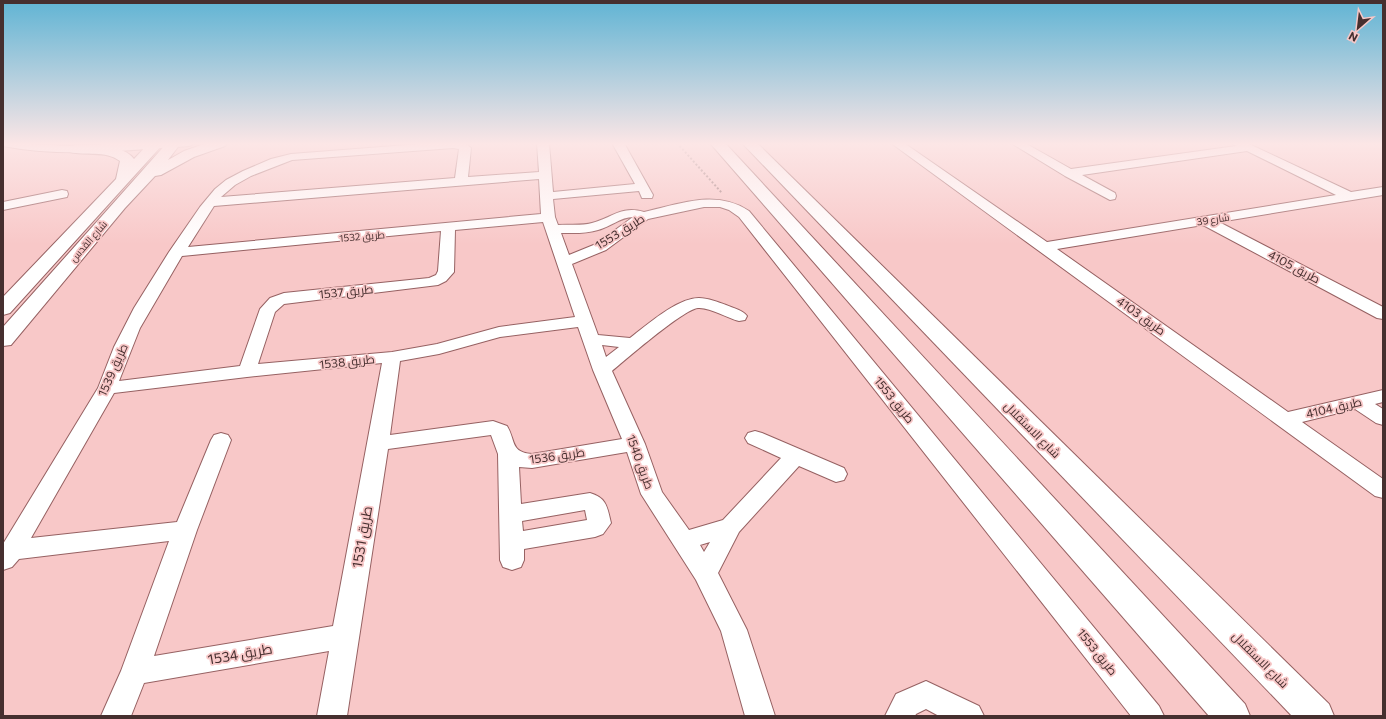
<svg xmlns="http://www.w3.org/2000/svg" width="1386" height="719" font-family="Commissioner,Cairo,sans-serif">
<rect width="100%" height="100%" fill="#f8c8c8"/>
<g fill="none" stroke-linecap="round" stroke-linejoin="round">
<defs>
<g id="minor">
<path d="M3,143L75,146L123,143H195L189,146C127,150 64,158 3,146Z"/>
<path d="M433,143H465L471,148L468,177L539,172L537,143H549L553,192L635,184L612,143H624L653,195L652,198H642L639,191L553,199L555,217L558,225C569,224 581,226 592,223C612,218 621,205 644,212C680,204 716,189 749,211L1159,706L1164,716H1131L739,217L729,210L720,207H704L648,219L606,250L572,264L598,335L630,338C647,325 677,298 699,298C708,298 718,302 726,305C733,308 743,310 747,316L745,320L739,321C727,318 710,307 698,308C684,309 625,360 612,371L645,444L662,492L689,530L723,520L781,458L748,443L745,438L748,433L755,431L762,433L844,468L847,474L844,480L836,482L799,466L739,532L718,573L747,630L775,716H745L721,631L696,580L641,494L627,452L532,468L519,467L521,504L590,493C607,498 607,507 611,523L603,534L595,537L524,549V560L521,567L512,570L503,567L500,560L498,454L491,435L388,449L347,716H317L329,651L144,683L131,716H101L121,671L169,541L19,559L12,567L3,570V544L98,388L114,347L134,308L169,252L200,207L215,189L226,180L243,171L271,159L291,154ZM453,148L459,149L455,178L221,197L235,185L251,176L292,160ZM539,179L541,214L188,247L214,206ZM633,217L596,244L569,255L561,233C573,233 586,234 598,230C610,227 621,217 633,217ZM543,222L575,317L499,327L437,344L392,352L258,364L275,312L284,304L438,285L446,281L454,272L455,230ZM441,231L438,271L436,275L429,278L284,293L270,298L260,309L240,366L119,381L140,328L182,256ZM578,327L593,370L622,439L532,454C510,452 516,441 507,426L493,421L390,435L400,361L439,354L500,337ZM602,345L619,347L606,357ZM382,363L333,626L154,656L197,530L231,440L228,435L221,433L214,435L211,440L177,522L31,538L114,393L247,377ZM585,510L587,520L523,531L522,521ZM710,542L704,552L700,545Z"/>
<path d="M891,143H904L1047,242L1336,195L1247,151L1082,175L1115,193L1116,196L1115,199L1110,200L1065,176L1011,143H1025L1071,169L1236,146L1232,143H1247L1351,192L1383,187V195L1219,222L1383,307V319L1377,318L1203,225L1057,249L1288,412L1383,390V402L1375,404L1383,409V425L1376,423L1355,409L1302,422L1383,479V498L1375,496Z"/>
<path d="M62,190L67,191L68,194L67,197L3,210V202Z"/>
<path d="M926,681L979,706L984,716H939L926,709L916,714L915,716H885L896,694Z"/>
</g>
<g id="major">
<path d="M149,143H164L10,313L3,315V297L116,179L120,161C105,150 86,156 70,152L68,149L70,146L75,145C92,146 124,144 134,159Z"/>
<path d="M167,143H181L168,160L184,151L207,143H227L225,146L194,157L161,175L155,176L125,208L11,345L3,346V327Z"/>
<path d="M710,143H725L1245,704L1250,716H1209Z"/>
<path d="M742,143H757L1329,704L1334,716H1292Z"/>
</g>
</defs>
<!-- minor casing -->
<use href="#minor" stroke="#966162" stroke-width="2"/>
<!-- major casing -->
<use href="#major" stroke="#966162" stroke-width="2"/>
<!-- path -->
<path stroke="#9e7b7b" stroke-width="2" stroke-dasharray="2 2" stroke-linecap="butt" d="M677,143L722,193"/>
<!-- minor -->
<use href="#minor" fill="#fff" fill-rule="evenodd"/>
<!-- major -->
<use href="#major" fill="#fff" fill-rule="evenodd"/>
</g>
<!-- sky -->
<linearGradient id="sky" x2="0" y2="1"><stop stop-color="#60b4d4"/><stop offset="0.59" stop-color="#fce6e6"/><stop offset="1" stop-color="#fce6e6" stop-opacity="0"/></linearGradient>
<rect width="1386" height="244" fill="url(#sky)"/>
<g text-anchor="middle" stroke-width="3.5" stroke-linejoin="round" paint-order="stroke">
<!-- far-street labels -->
<g font-size="10" fill="#462f2f" stroke="#f8c8c8">
<text transform="translate(1213 219) rotate(-9)" y="4">شارع 39</text>
<text transform="translate(362 236) rotate(-5)" y="4">طريق 1532</text>
<text transform="translate(88 241) rotate(-49)" y="4">شارع القدس</text>
</g>
<!-- street labels -->
<g font-size="12" fill="#462f2f" stroke="#f8c8c8">
<text transform="translate(620 232) rotate(-32)" y="4">طريق 1553</text>
<text transform="translate(1294 267) rotate(28)" y="4">طريق 4105</text>
<text transform="translate(346 292) rotate(-6)" y="4">طريق 1537</text>
<text transform="translate(1141 316) rotate(36)" y="4">طريق 4103</text>
<text transform="translate(347 362) rotate(-6)" y="4">طريق 1538</text>
<text transform="translate(113 370) rotate(-66)" y="4">طريق 1539</text>
<text transform="translate(894 400) rotate(51)" y="4">طريق 1553</text>
<text transform="translate(1334 408) rotate(-13)" y="4">طريق 4104</text>
<text transform="translate(1032 430) rotate(45)" y="4">شارع الاستقلال</text>
<text transform="translate(557 456) rotate(-8)" y="4">طريق 1536</text>
<text transform="translate(640 462) rotate(70)" y="4">طريق 1540</text>
<text transform="translate(1097 652) rotate(51)" y="4">طريق 1553</text>
<text transform="translate(1260 660) rotate(45)" y="4">شارع الاستقلال</text>
</g>
<!-- near-street labels -->
<g font-size="14" fill="#462f2f" stroke="#f8c8c8">
<text transform="translate(362 537) rotate(-80)" y="5">طريق 1531</text>
<text transform="translate(240 654) rotate(-10)" y="5">طريق 1534</text>
</g>
</g>
<!-- border -->
<rect width="1386" height="719" fill="none" stroke="#462f2f" stroke-width="8"/>
<!-- north arrow -->
<g transform="translate(1358 28) rotate(208)" stroke="#f8c8c8" stroke-width="3" paint-order="stroke">
<path d="M0-3L7 15L0 10L-7 15Z" fill="#462f2f"/>
<text y="-6" font-size="11" font-weight="bold" text-anchor="middle" fill="#462f2f">N</text>
</g>
</svg>
